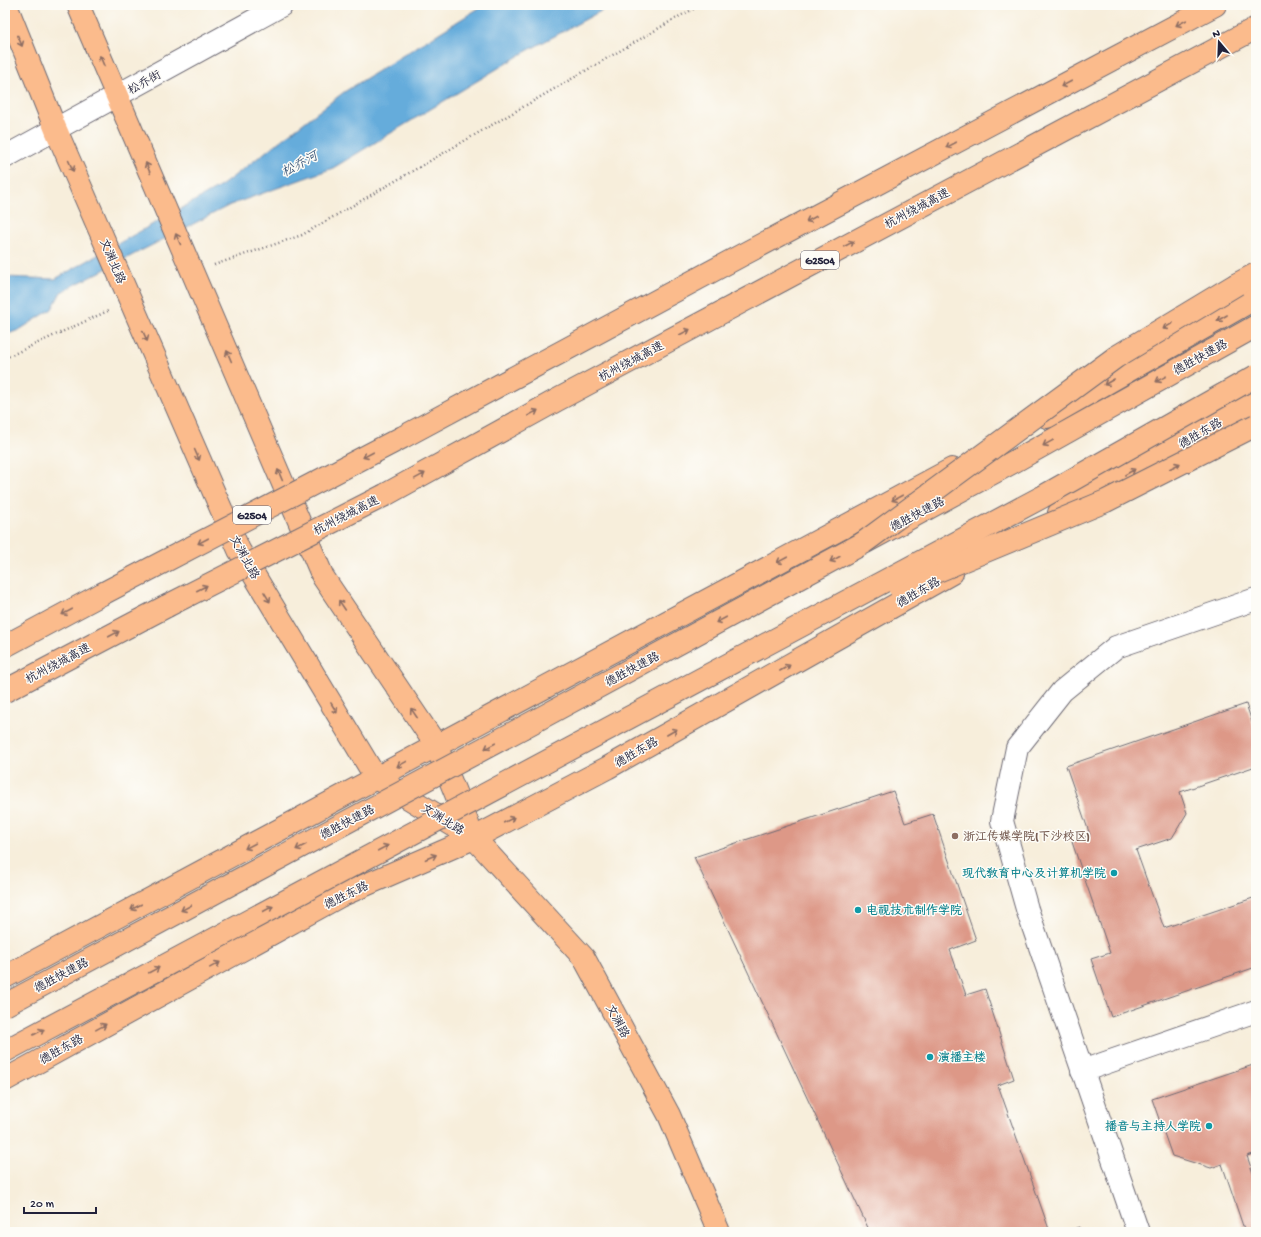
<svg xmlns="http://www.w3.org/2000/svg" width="1261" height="1237" font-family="'Gochi Hand','LXGW WenKai TC',sans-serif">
<rect width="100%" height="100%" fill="#fdfcf7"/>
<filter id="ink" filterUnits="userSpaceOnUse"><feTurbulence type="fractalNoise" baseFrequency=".025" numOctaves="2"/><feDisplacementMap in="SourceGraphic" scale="8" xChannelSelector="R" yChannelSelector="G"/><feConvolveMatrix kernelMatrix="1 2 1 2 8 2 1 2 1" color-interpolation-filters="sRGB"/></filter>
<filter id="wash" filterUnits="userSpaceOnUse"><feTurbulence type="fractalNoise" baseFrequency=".012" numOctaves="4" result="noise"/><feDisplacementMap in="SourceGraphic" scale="16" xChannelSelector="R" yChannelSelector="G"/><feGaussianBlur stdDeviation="0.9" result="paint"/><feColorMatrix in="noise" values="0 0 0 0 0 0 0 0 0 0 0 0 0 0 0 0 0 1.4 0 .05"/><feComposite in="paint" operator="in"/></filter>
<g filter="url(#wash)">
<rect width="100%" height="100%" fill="#f7eedb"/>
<!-- water -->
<path fill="#65acdb" stroke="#44678b" d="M484,5H612L525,52L333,168L230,205L61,292L52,309L19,330L5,335V277L55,279L221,186L344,92Z"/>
<g id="blocks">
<!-- building -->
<g fill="#dd9887">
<path d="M1246,704L1256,734V766L1180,792L1187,813L1172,838L1136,850L1164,928L1256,897V967L1111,1017L1091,959L1110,953L1072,842L1090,835L1066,766Z"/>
<path d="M893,791L905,823L933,814L976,940L950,950L966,995L985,989L1014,1079L998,1085L1050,1232H870L694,857Z"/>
<path d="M1256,1064V1153L1247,1156L1256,1182V1232H1245L1222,1164L1211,1168L1172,1156L1152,1099Z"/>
<path d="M1079,1227L1080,1232H1064Z"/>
</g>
</g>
</g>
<g filter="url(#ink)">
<use href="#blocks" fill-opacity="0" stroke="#6d6973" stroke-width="1"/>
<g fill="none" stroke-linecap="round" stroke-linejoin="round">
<defs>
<g id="minor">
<path d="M5,157L282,5"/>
<path d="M1082,1071L1256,1011"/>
<path d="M1138,1232L1027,909L1002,821L1017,748L1062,691L1116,647L1256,599"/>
</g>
<g id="major">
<path d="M6,5L56,130L239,550L376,778L474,838L584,958L669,1115L719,1232"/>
<path d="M78,5L323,577L436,745L468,824"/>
<path d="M1047,417L1256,298"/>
<path d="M1059,513L1256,401"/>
<path d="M5,977L952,469"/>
<path d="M5,1080L340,896L474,838L607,768L952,573"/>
</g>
<g id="highway">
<path d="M1237,284L1256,274"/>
<path d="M403,437L742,255L1215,5"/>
<path d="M385,495L557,400L1256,28"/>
<path d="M5,646L102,594"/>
<path d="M5,691L167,606"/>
<path d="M524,727L1015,461L1256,326"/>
</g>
</defs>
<!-- minor casing -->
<use href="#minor" stroke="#6d6973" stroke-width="24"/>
<!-- major casing -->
<use href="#major" stroke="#6d6973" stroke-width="24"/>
<!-- highway casing -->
<use href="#highway" stroke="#6d6973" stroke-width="24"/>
<!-- path -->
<g stroke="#6d6973" stroke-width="2.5" stroke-dasharray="1 3" stroke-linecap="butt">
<path d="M214,265L302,235L680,16L701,5"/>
<path d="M5,358L110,310"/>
</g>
<!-- minor -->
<use href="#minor" stroke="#fff" stroke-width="22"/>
<!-- major -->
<use href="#major" stroke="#fbbb8c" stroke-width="22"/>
<!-- highway -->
<use href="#highway" stroke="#fbbb8c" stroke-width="22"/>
<defs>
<g id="highway-bridge">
<path d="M863,543L1116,357L1237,284"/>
<path d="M899,587L1106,501L1256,425"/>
<path d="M102,594L403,437"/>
<path d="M167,606L385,495"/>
<path d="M5,1005L524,727"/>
<path d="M5,1051L1042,497L1256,376"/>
</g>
</defs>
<!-- highway-bridge casing -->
<use href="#highway-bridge" stroke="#6d6973" stroke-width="24" stroke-linecap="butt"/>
<!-- highway-bridge -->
<use href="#highway-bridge" stroke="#fbbb8c" stroke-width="22"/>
</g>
<!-- one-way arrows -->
<defs><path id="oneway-shaft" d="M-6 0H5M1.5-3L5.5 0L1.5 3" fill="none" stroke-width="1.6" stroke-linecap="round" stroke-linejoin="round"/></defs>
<g stroke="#8e6e64">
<use href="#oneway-shaft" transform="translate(1181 23) rotate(152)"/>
<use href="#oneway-shaft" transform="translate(20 41) rotate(68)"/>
<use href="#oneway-shaft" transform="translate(102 61) rotate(-113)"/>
<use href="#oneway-shaft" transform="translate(1066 84) rotate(152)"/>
<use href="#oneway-shaft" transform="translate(951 145) rotate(152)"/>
<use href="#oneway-shaft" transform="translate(71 166) rotate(66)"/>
<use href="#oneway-shaft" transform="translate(148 168) rotate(-113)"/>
<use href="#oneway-shaft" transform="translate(811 219) rotate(152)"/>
<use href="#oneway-shaft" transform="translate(178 239) rotate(-114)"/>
<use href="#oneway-shaft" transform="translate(849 244) rotate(-28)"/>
<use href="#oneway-shaft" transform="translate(1222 318) rotate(150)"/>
<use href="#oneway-shaft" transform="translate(1168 326) rotate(149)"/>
<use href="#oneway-shaft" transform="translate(685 332) rotate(-28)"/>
<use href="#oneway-shaft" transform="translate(145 336) rotate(66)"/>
<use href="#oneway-shaft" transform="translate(229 356) rotate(-113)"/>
<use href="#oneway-shaft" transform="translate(1161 379) rotate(151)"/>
<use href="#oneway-shaft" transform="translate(1109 382) rotate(150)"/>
<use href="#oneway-shaft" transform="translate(533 413) rotate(-29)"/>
<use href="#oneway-shaft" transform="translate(1048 443) rotate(151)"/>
<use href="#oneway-shaft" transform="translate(197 455) rotate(66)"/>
<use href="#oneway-shaft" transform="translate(368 455) rotate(152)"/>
<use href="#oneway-shaft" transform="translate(1175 466) rotate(-27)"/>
<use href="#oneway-shaft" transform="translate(1130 472) rotate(-30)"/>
<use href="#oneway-shaft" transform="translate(280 475) rotate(-113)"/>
<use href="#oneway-shaft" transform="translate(420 476) rotate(-29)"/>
<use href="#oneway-shaft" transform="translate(897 498) rotate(152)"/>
<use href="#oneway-shaft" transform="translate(203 541) rotate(152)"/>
<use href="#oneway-shaft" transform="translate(835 559) rotate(152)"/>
<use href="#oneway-shaft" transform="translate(782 560) rotate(152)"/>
<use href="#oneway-shaft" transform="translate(202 588) rotate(-27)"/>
<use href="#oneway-shaft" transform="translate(267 597) rotate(59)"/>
<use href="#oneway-shaft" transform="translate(342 605) rotate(-124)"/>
<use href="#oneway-shaft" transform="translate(67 612) rotate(152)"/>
<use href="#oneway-shaft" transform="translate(721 620) rotate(152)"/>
<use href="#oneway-shaft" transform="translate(114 634) rotate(-28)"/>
<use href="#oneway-shaft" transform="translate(785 668) rotate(-30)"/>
<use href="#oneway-shaft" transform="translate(334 708) rotate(59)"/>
<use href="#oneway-shaft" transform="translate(414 713) rotate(-124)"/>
<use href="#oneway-shaft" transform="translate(672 732) rotate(-30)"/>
<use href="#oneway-shaft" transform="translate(490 746) rotate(152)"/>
<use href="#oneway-shaft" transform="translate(402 764) rotate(151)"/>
<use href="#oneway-shaft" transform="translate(509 820) rotate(-28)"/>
<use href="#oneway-shaft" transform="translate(250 846) rotate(152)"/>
<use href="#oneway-shaft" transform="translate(301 847) rotate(152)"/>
<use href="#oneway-shaft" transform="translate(383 848) rotate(-28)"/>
<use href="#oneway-shaft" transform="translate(431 857) rotate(-23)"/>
<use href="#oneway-shaft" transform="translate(136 907) rotate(152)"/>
<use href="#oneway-shaft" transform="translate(186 908) rotate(152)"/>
<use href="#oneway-shaft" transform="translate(268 909) rotate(-28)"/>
<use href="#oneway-shaft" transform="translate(215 965) rotate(-29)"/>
<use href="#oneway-shaft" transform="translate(154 970) rotate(-28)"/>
<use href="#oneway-shaft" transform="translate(101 1027) rotate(-29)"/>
<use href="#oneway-shaft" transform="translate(39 1032) rotate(-28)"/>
</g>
</g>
<!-- markers -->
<circle fill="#8d6e63" stroke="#fdfcf7" stroke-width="1.5" cx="955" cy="836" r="4"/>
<g fill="#0f9aa8" stroke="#fdfcf7" stroke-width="1.5">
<circle cx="1114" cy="873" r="4"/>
<circle cx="858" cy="910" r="4"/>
<circle cx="930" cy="1057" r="4"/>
<circle cx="1209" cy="1126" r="4"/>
</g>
<g text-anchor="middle" stroke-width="3" stroke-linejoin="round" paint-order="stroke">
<!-- shield labels -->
<g fill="#fdfcf7" stroke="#646373" stroke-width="1">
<rect x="801" y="251" width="38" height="18" rx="3"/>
<rect x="233" y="506" width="38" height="18" rx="3"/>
</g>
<g font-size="11" font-weight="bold" fill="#22223b">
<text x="820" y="264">G2504</text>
<text x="252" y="519">G2504</text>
</g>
<!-- street labels -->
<g font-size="12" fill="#22223b" stroke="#fdfcf7">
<text transform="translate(144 82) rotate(-29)" y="4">松乔街</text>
<text transform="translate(917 208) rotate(-28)" y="4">杭州绕城高速</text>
<text transform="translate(113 261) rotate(67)" y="4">文渊北路</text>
<text transform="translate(1200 357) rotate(-29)" y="4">德胜快速路</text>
<text transform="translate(631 361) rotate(-28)" y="4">杭州绕城高速</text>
<text transform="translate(1200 433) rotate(-30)" y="4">德胜东路</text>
<text transform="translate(917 514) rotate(-28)" y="4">德胜快速路</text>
<text transform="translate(346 515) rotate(-27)" y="4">杭州绕城高速</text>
<text transform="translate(245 557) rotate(61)" y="4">文渊北路</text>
<text transform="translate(918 592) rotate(-30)" y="4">德胜东路</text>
<text transform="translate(58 663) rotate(-28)" y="4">杭州绕城高速</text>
<text transform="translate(632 669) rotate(-28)" y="4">德胜快速路</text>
<text transform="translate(636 752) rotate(-30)" y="4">德胜东路</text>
<text transform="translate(443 819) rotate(32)" y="4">文渊北路</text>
<text transform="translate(347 822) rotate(-28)" y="4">德胜快速路</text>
<text transform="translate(346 895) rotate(-26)" y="4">德胜东路</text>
<text transform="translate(61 975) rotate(-28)" y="4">德胜快速路</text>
<text transform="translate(618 1021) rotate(62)" y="4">文渊路</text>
<text transform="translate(61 1049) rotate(-29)" y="4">德胜东路</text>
</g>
<!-- education labels -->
<g font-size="12" font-weight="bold" fill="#785e54" stroke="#fdfcf7" text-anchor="start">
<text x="963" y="840">浙江传媒学院(下沙校区)</text>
</g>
<!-- culture labels -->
<g font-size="12" font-weight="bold" fill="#0d838f" stroke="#fdfcf7" text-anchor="end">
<text x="1106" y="877">现代教育中心及计算机学院</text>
<text x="866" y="914" text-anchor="start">电视技术制作学院</text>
<text x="938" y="1061" text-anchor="start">演播主楼</text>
<text x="1201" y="1130">播音与主持人学院</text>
</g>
<!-- water labels -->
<g font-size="13" font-style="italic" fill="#3d597b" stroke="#fdfcf7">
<text transform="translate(299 163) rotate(-28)" y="5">松乔河</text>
</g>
</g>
<!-- margin -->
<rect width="1261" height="1237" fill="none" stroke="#fdfcf7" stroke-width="20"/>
<!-- north arrow -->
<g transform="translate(1219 42) rotate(341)" stroke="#fdfcf7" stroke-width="3" paint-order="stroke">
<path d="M0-3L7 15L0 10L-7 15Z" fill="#22223b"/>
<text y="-6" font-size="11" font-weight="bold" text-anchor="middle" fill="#22223b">N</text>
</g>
<!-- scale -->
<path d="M24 1207v6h72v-6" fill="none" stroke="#22223b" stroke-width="2"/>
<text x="30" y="1207" font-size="12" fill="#22223b" stroke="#fdfcf7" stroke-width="3" paint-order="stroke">20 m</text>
</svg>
